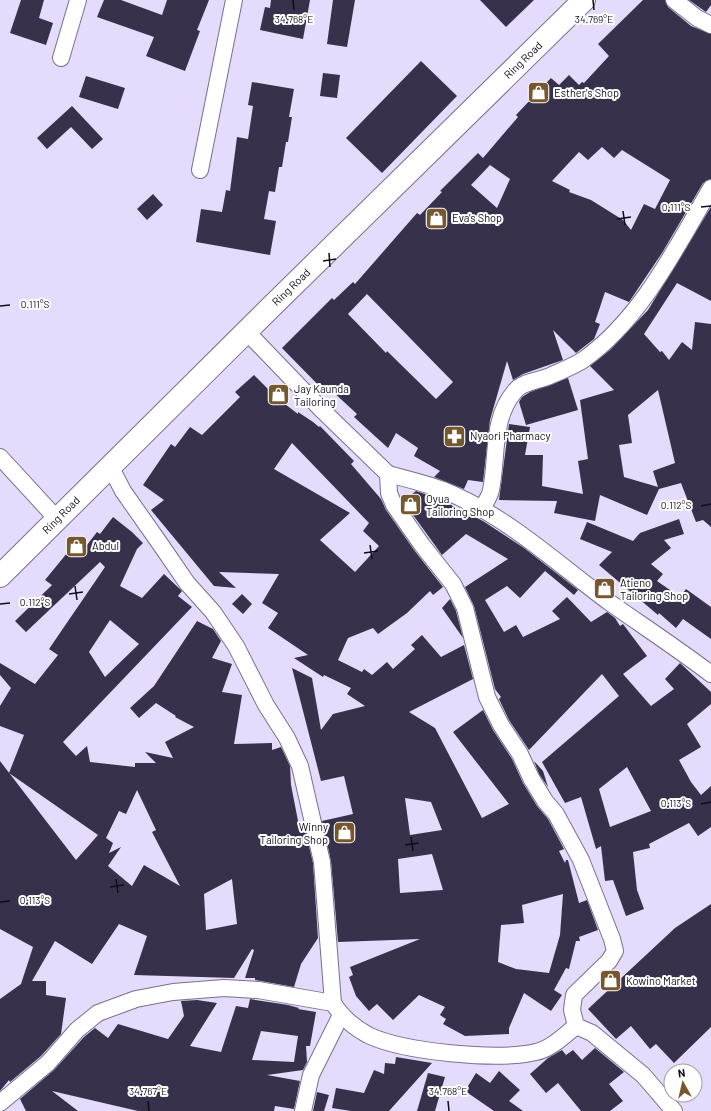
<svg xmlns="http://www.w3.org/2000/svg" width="711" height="1111" font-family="Barlow,sans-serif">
<rect width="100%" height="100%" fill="#e4dbfd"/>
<!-- building -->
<g fill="#38314b" fill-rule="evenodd">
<path d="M21,0H44L39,18L53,23L46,45L10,33Z"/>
<path d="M104,0H121L162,15L167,0H209L197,30L200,31L185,71L146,56L154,37L97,17Z"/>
<path d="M271,0H310L303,39L260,30L265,7L270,8Z"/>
<path d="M333,0H355L347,47L327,44Z"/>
<path d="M480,0H534L506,27Z"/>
<path d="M643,0H665L668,7L691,26L711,34V179L703,183L662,253L629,302L605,292L595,322L600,324L594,339L576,353L553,330L563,360L523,374L513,380L507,361L490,420L483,482L468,480L464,489L434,477L440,471L414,456L418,448L396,433L388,448L354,417L357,414L331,390L327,394L282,348L332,298L334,300L353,282L355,284L417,213L420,215L442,192L440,191L478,153L483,158L518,117L516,115L551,78L559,85L569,75L579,85L582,82L584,83L609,56L598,44ZM602,147L614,158L622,150L670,180L655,209L644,204L631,230L623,220L591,200L569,192L570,190L552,181L579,152L588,160ZM490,165L510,179L497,208L471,185ZM367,294L453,382L436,399L387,351L386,353L348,314Z"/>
<path d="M689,0H711V5L706,12Z"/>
<path d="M421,61L457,96L382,173L346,138Z"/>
<path d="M323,73L340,75L337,98L320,96Z"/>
<path d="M86,76L125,88L118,109L79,97Z"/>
<path d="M252,82L294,89L289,117H292L288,142H286L282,167H279L275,192L269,191L264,219L276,221L270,255L196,242L201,209L222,212L226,190L230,191L237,137L248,139L253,106L248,105Z"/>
<path d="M72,106L103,139L92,149L71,127L47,149L37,138Z"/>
<path d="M153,194L163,205L147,220L137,209Z"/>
<path d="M711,207V301L677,283L644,334L660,352L662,351L669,360L682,342L692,350L695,322L711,324V527L703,520L696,522L681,483L659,489L647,515L600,495L595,521L554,513L557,501L499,500L509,424L530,427L525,455H543L542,486L583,494L578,461L588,459L580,400L614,390L590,366L610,350L648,310ZM658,390L675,463L653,471L658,487L624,477L619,445L632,443L628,415Z"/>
<path d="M254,375L277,398L298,414V412L313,422L319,427L320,426L354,461L351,464L381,499L386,510L414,550L443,587L433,595L430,591L407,613L378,634L373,628L348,638L338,660L362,672L364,669L372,675L387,662L393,669L415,649L411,645L422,635L441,657L464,645L473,679L409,712L435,728L482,818L509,804L453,732L483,710L493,730L512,759L523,783L537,806L548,819L564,849L559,851L565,863L566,860H568L579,903L587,900L598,930L579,937L580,941H576L569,969L566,968L554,990L562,995L551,1011L524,993L509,1028V1034L465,1036L443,1024L446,1019L440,1015L445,1007L419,995L393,1020L377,1004L369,1011L356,996L349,977L353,975L350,967L420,939L338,942L331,861L322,821L353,814L344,776L321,781L292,668L312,678L321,730L333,714L365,706L347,694L351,688L324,675L323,677L294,658L308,655L268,628L278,613L262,603L279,574L219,572L236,588L214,586L151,510L164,500L143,485L171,444L175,447L190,427L202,435L240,397L235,392ZM292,443L369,523L363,531L379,546L355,572L320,540L350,513L274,469ZM405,798L431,802L442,830L410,835ZM432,854L443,890L400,893L398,859ZM563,894L560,935L549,973L516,969L498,962L501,925L524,923L522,905Z"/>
<path d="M568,378L578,410L526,425L519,402L522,397L530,392Z"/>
<path d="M416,491L439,499L483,521L524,548L578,590L574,595L545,571L520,598L507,586L485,600L504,632L516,625L523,637L560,619L552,611L567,597L591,622L607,612L615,618L620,626L623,624L647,656L623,674L651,706L674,689L665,679L680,663L711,692V704L687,724L701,747L679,760L691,782L701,795L711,786V827L698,836L689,823L649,844L650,848L633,852L637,890L644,909L626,916L613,880L605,881L601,846L596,849L581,797L565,803L542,762L619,696L602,674L529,750L509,720L499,699L501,697L495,689L474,606L465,587L508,559L466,534L442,555L403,501ZM627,767L651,811L610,827L599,789Z"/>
<path d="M113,517L132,532L143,543L137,549L120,586L142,598L164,574L182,591L178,596L192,607L63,742L76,756L87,746L90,762L135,767V763H156L145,752L173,758L165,742L194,727L175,717L176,716L156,703L139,718L130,708L154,686L197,621L213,629L221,641L212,658L232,664L222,692L242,695L234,744L272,743V750L281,747L290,766L291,785L299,826L304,825L313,863L318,938L301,964L294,987L255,980V978H245L254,950L252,949L234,978L134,975L147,936L119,924L92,964L55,941L32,981H46V995L66,998L61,1034L41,1056L10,1082L9,1080L0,1091V999L21,984L33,947L0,929V761L76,860L98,835L9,773L24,735L0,726V706L11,688L0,675V663L35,684L58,655L49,649L105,567L100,562L26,632L15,621L52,585L45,580L72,547L80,554L97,532L100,534ZM110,620L139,644L105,677L89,652ZM137,790L156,830L152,832L180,886L144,865L132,886L108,866L121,847L109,853L113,843L106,838L119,811L126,814ZM232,879L237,924L206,930L204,894Z"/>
<path d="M679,519L684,534L664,540L671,548L651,564L663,574L657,581L680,597L686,589L711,607V639L683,619L676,628L659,613L658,615L599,565L612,552L580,539L587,522L633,541L640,533Z"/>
<path d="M242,594L252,604L243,614L232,604Z"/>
<path d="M450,599L456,611L463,638L442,608Z"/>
<path d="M534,761L543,771L548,787L539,774Z"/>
<path d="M711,904V1027L674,1063L656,1044L650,1049L631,1026L616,1039L588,1009L675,928Z"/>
<path d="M250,999L288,1005L299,1008L298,1009L316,1012L310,1046H306L307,1062L303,1070L267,1075L300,1081L294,1109L275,1106L274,1111H138L52,1091L78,1111H26L20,1099L54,1070L84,1037L95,1028L108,1038L118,1024L168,1039L184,1016L181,1001L197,1000L217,1003L190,1046L221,1052L236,1006L248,1008ZM261,1031L298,1036L294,1062L252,1060Z"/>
<path d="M595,1048L624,1072L609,1084L623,1101L610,1111H581L558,1083L546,1093L530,1074L548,1058L562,1050L566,1055L573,1050L582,1060Z"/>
<path d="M396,1057L432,1063L389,1111H351L332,1108L336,1088L364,1093L374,1070L384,1074L385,1063L395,1064Z"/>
<path d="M499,1071L520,1090L509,1101L523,1111H494L465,1091L476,1073L490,1083Z"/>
<path d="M428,1073L445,1077L435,1111H417Z"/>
<path d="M317,1092L329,1095L324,1111H313Z"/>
</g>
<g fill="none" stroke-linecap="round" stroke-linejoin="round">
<defs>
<g id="minor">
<path d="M674,0L697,18L711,25"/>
<path d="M61,58L78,0"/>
<path d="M200,170L234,0"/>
<path d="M246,331L321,409L388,474L389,493L394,505L422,545L453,584L465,608L487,697L501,725L520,754L531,778L545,801L556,814L581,860L612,939L615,951L609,961L574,995L572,1010L576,1026L592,1033L643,1075L674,1111"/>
<path d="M0,457L57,519"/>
<path d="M110,466L123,491L163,548L187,583L213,612L236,646L266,705L287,738L300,766L322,862L333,1003C342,1017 353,1027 368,1035C403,1052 498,1061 536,1052C551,1049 565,1035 576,1026"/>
<path d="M388,474C407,479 425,483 443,490C507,516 555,562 609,602C643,626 678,649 711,674"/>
<path d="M482,509C485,503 490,496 491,490C498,456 491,419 515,391C523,381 539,381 550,376C561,371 574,366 583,360C641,319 676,248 711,188"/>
<path d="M0,1103L48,1063L77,1030L98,1013L136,999L173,992L224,988L258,990L333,1003"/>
<path d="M303,1111L311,1075L341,1015"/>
</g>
<path id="secondary" d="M0,576L271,307L584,0"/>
</defs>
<!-- minor casing -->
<use href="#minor" stroke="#78708e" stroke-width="18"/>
<!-- secondary casing -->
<use href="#secondary" stroke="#78708e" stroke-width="24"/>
<!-- minor -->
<use href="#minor" stroke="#fff" stroke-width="16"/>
<!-- secondary -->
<use href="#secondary" stroke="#fff" stroke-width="22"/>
</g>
<!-- ticks -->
<path fill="none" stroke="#100d18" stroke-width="1.5" d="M293,0L294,10M593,0L594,10M701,207L711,206M623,211L625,225M617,219L631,217M329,253L330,267M323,261L336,259M0,306L10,305M701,506L711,504M370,545L372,559M364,553L378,551M75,586L77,600M69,594L83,592M0,604L10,603M701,804L711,802M411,837L413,851M405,845L419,843M116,879L118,893M110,887L124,885M0,902L10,901M148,1101L149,1111M448,1101L449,1111"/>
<!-- icons -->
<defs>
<symbol id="shop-square" viewBox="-11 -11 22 22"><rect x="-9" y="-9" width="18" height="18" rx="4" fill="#77572d" stroke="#fff"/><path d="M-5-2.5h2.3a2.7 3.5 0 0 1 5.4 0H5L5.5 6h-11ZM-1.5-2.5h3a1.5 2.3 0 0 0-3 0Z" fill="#fff"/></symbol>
<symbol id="pharmacy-square" viewBox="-11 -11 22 22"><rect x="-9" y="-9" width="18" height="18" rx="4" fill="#77572d" stroke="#fff"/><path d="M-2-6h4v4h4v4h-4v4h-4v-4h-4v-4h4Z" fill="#fff"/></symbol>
</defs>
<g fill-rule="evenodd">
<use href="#shop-square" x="526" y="80" width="25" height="25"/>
<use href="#shop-square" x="424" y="206" width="25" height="25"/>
<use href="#shop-square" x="266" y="382" width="25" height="25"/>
<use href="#pharmacy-square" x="442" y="424" width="25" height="25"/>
<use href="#shop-square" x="398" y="492" width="25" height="25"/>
<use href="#shop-square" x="64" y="534" width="25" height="25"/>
<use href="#shop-square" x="592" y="576" width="25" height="25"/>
<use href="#shop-square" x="332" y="820" width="25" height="25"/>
<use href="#shop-square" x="598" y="968" width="25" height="25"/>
</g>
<g text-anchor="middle" stroke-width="4" stroke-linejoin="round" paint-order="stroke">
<!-- street labels -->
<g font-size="11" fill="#100d18" stroke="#fff">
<text transform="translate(523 60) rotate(-44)" y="4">Ring Road</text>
<text transform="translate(291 287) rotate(-44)" y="4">Ring Road</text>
<text transform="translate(61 515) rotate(-45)" y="4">Ring Road</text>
</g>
<!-- poi labels -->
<g font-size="11" fill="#100d18" stroke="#fff" text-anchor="start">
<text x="554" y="97">Esther's Shop</text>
<text x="452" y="222">Eva's Shop</text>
<text x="294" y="393">Jay Kaunda<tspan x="294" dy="13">Tailoring</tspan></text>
<text x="470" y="440">Nyaori Pharmacy</text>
<text x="426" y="503">Oyua<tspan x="426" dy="13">Tailoring Shop</tspan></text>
<text x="92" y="550">Abdul</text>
<text x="620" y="587">Atieno<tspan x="620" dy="13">Tailoring Shop</tspan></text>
<text x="328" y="831" text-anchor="end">Winny<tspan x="328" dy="13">Tailoring Shop</tspan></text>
<text x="626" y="985">Kowino Market</text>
</g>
</g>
<g font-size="10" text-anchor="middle" fill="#100d18" stroke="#fff" stroke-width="4" stroke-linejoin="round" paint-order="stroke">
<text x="294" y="23">34.768°E</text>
<text x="594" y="23">34.769°E</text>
<text x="676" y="211">0.111°S</text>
<text x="35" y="308">0.111°S</text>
<text x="676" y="509">0.112°S</text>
<text x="35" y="606">0.112°S</text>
<text x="676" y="807">0.113°S</text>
<text x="35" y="904">0.113°S</text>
<text x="148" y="1095">34.767°E</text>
<text x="448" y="1095">34.768°E</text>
</g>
<!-- north arrow -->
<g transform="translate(683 1083) rotate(352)"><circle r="19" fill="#ffffff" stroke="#9f9ea3"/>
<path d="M0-3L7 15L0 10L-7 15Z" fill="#77572d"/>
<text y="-6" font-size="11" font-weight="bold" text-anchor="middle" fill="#100d18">N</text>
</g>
</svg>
